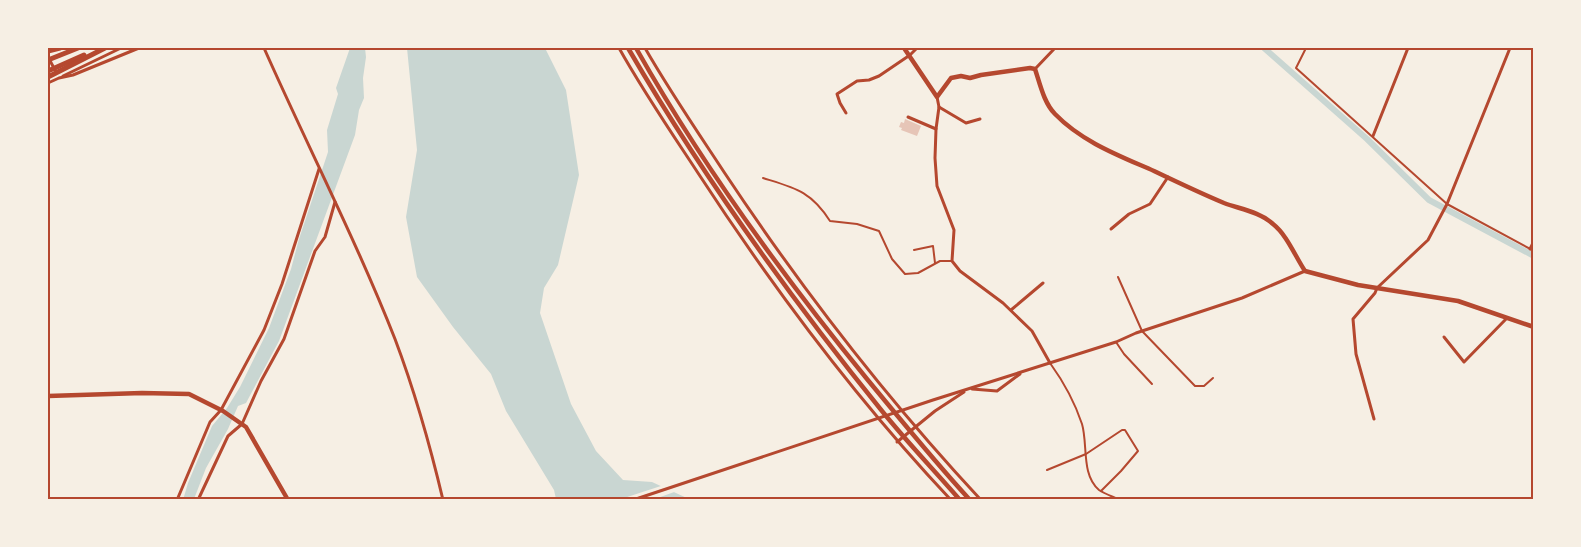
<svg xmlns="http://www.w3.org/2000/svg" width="1581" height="547" font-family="Montserrat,sans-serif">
<rect width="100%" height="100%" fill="#f6efe4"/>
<!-- water -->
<g fill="#c9d6d2">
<path d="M350,48H365L366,57L363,78L364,98L359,110L355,135L279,341L246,403L238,406L228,429L206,468L194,499L183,500L188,483L212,426L227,408L240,387L269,328L291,269L299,239L328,152L327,130L338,94L336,88Z"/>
<path d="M407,48H545L566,90L579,175L558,265L544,288L540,313L571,404L596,451L623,480L652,482L689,499H556L554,490L506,411L491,374L453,327L417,277L406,217L417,150Z"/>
</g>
<!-- pier -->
<path fill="#f6efe4" d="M664,485L677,491L652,500L621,499Z"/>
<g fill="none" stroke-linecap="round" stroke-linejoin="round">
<!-- canal -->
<path stroke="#c9d6d2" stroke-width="6" d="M1264,48L1367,139L1429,200L1534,256"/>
</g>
<!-- building -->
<path fill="#e6c5b7" d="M905,119L921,126L917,136L901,130L902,128L899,127L901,122L904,123Z"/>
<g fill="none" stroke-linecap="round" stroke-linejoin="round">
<!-- service -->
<g stroke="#b5482f" stroke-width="2">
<path d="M1306,48L1296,68L1447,204L1534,251"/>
<path d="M763,178C795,188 811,191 830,221L857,224L879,231L892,259L905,274L918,273L940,261H952"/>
<path d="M914,250L933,246L935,263"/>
<path d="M1118,277L1142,331L1195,386H1204L1213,378"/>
<path d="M1116,342L1124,354L1152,384"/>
<path d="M1050,363C1063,381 1075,403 1082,424C1088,444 1081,475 1099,490C1105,494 1114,497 1120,500"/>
<path d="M1047,470L1086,454L1122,430H1125L1138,451L1121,471L1101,491"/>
</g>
<!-- minor -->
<g stroke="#b5482f" stroke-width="3">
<path d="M264,48C307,145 356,240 395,339C415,392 430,445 443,500"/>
<path d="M619,48C643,91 671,132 698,173C773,288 856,399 951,500"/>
<path d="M645,48C669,90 697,131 724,172C801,288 886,398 981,500"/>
<path d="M48,57L55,70"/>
<path d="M1035,69L1055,48"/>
<path d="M63,76L121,48"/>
<path d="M48,83L59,78L73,75L139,48"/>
<path d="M937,97L939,107L936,129L935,158L937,186L954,230L952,261L960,271L1003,303L1032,331L1050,363"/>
<path d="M939,107L966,123L980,119"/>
<path d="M846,113L840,103L837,94L857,81L869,80L879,76L910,55L917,48"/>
<path d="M908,117L936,129"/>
<path d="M1373,136L1408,48"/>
<path d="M1111,229L1129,214L1150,204L1168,177"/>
<path d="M1530,249L1534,241"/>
<path d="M1011,310L1043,283"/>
<path d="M1444,337L1464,362L1507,318"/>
<path d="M972,389L997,391L1020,374"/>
<path d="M1374,419L1356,354L1353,319L1375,293L1377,288L1428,240L1447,204L1510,48"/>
<path d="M897,442L935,411L964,392"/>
<path d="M177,500L210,422L221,410L264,330L282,284L319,169"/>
<path d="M198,500L228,436L242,424L261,381L284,339L315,251L325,237L335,202"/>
<path d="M633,500L933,400L1116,342L1136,333L1242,298L1305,271"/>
</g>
<!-- tertiary -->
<g stroke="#b5482f" stroke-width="4.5">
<path d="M628,48C702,175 789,296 882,411C907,442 934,470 960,500"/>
<path d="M636,48C702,165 782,275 867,379C901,420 934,461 970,500"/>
<path d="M904,48L937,97L951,78L961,76L970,78L981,75L1030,68L1035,69C1040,84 1044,103 1055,114C1082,142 1120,156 1154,171C1177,182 1200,193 1224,203C1240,209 1260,212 1273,224C1287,235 1295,256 1305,271L1358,285L1458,301L1534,327"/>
<path d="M48,396L142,393L189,394L223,411L246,427L288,500"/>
</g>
<!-- primary -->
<g stroke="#b5482f" stroke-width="5">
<path d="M48,51L60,48"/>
<path d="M48,60L78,48"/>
<path d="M48,71L84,55"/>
<path d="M48,77L105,48"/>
</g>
</g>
<!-- border -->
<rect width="1581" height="547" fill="none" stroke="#f6efe4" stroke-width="98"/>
<rect x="49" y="49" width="1483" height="449" fill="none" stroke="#b5482f" stroke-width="2"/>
</svg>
